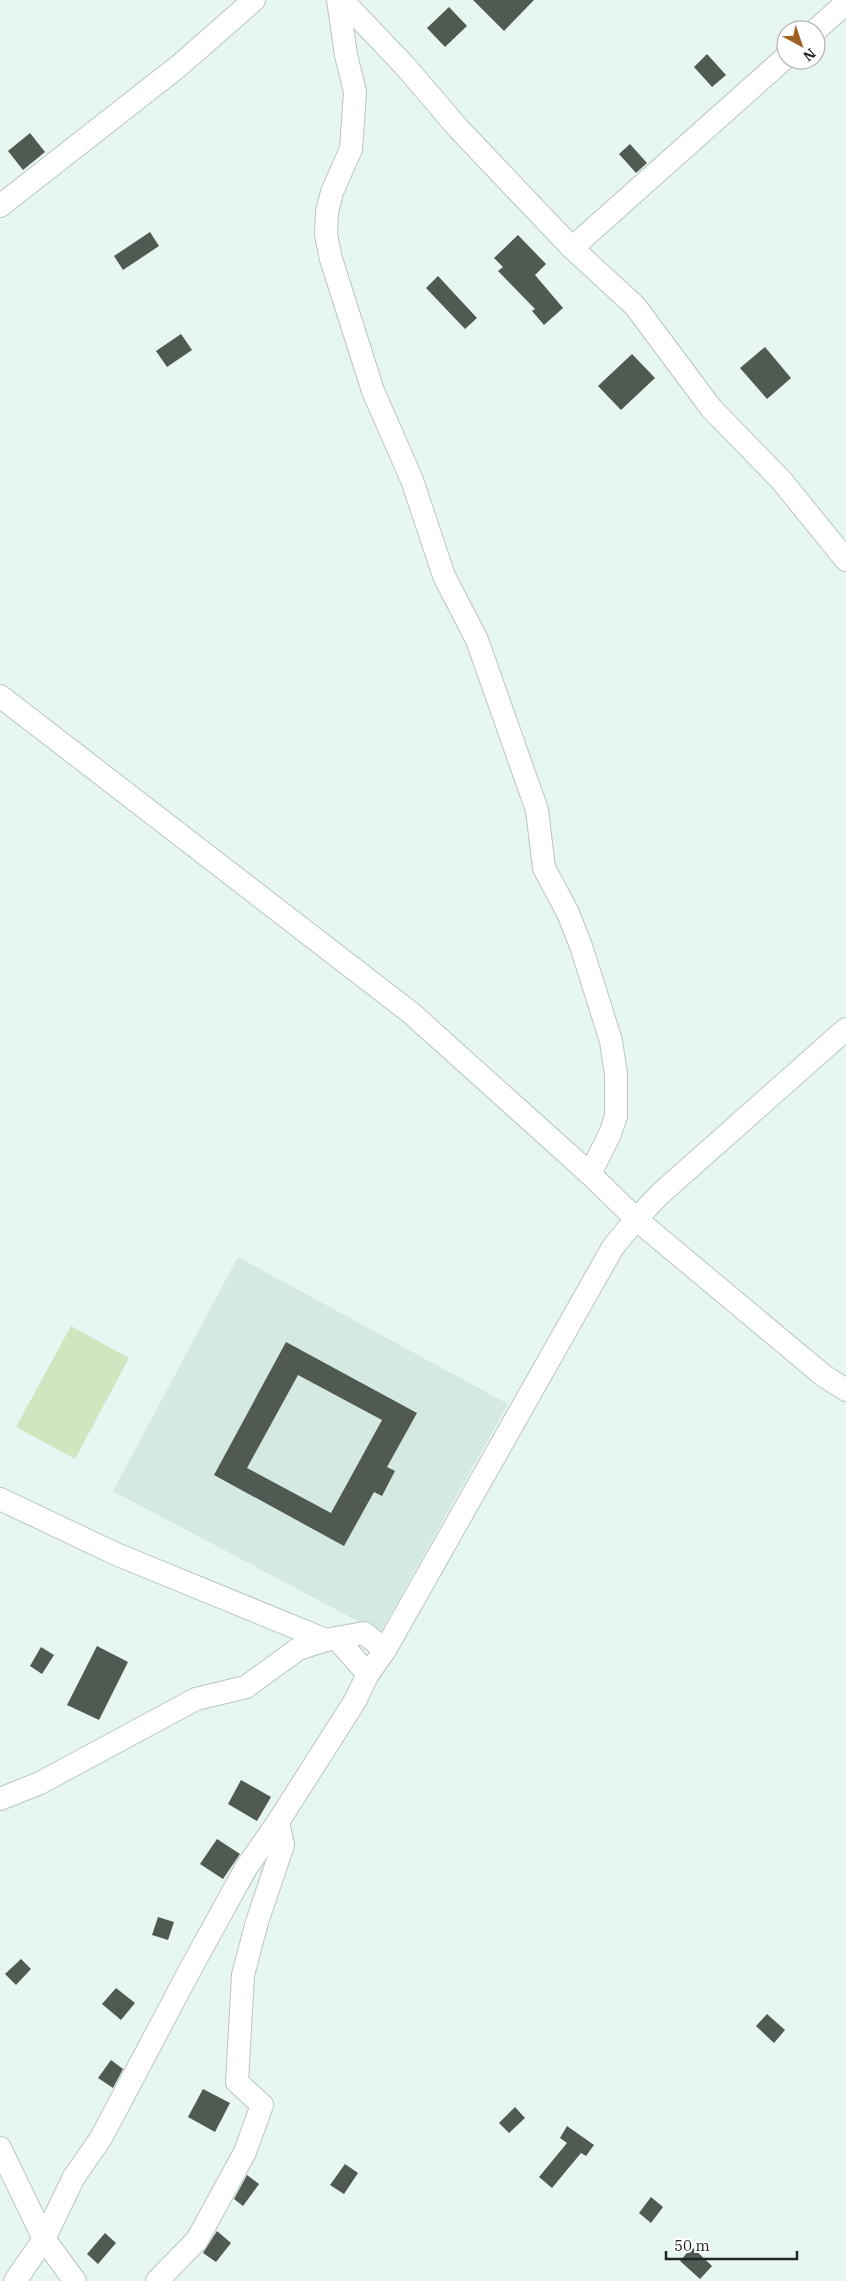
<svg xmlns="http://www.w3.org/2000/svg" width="846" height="2281" font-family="'IBM Plex Serif',serif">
<rect width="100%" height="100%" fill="#e7f6f1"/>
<!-- built -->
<path fill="#d3e9e1" d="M238,1257L508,1404L380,1633L113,1491Z"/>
<!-- green -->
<path fill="#d2e5c1" d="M71,1326L129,1358L75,1459L16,1427Z"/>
<!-- building -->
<g fill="#505952" fill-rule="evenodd">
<path d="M473,0H534L504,31Z"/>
<path d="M449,7L467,26L445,47L427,28Z"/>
<path d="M707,54L726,75L712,87L694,67Z"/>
<path d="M30,133L45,152L23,170L8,151Z"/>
<path d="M630,144L647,163L636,173L619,154Z"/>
<path d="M150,232L159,246L123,270L114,256Z"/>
<path d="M518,235L546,264L535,275L563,308L544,325L532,311L535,309L498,271L503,267L494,258Z"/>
<path d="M438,276L477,318L465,329L426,288Z"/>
<path d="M181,334L192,350L167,367L156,351Z"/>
<path d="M765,347L791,378L767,399L740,368Z"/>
<path d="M632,354L655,378L621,410L598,386Z"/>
<path d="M286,1342L417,1413L387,1467L395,1471L382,1496L374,1492L344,1546L214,1475ZM298,1375L382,1420L331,1513L247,1468Z"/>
<path d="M97,1646L128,1662L99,1720L67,1705Z"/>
<path d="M41,1647L54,1655L42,1674L30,1666Z"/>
<path d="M241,1780L271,1797L257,1821L228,1804Z"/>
<path d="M217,1839L240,1854L223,1879L200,1864Z"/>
<path d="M158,1917L174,1922L168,1940L152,1935Z"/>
<path d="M21,1959L31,1969L16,1985L5,1974Z"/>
<path d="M116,1988L135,2003L121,2020L102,2004Z"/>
<path d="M767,2014L785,2030L774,2043L756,2026Z"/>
<path d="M111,2060L123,2069L113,2088L98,2078Z"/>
<path d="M203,2089L230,2103L215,2132L188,2117Z"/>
<path d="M515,2107L525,2118L509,2133L499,2123Z"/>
<path d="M567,2126L594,2145L586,2156L581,2153L552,2188L539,2177L567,2143L560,2138Z"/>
<path d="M345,2164L358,2173L344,2194L330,2185Z"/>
<path d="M247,2175L259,2184L243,2206L234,2199Z"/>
<path d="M651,2197L663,2207L651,2223L639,2213Z"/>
<path d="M217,2231L231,2243L216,2262L203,2253Z"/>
<path d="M105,2233L116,2243L98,2264L87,2254Z"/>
<path d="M692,2247L712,2266L700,2279L680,2261Z"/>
</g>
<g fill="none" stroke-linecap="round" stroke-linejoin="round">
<defs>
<g id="minor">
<path d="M338,0L346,55L355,92L351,149L332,192L327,212L326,235L331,259L373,391L412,480L444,576L477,640L537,810L544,868L568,913L581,946L611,1041L616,1074V1116L610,1134L590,1174"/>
<path d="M342,0L405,66L458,128L572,248L635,306L711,408L781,480L846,560"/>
<path d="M816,30L846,3"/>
<path d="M0,206L180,65L254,0"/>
<path d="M572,248L786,57"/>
<path d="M0,696L411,1013L590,1174L636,1219L824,1376L846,1390"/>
<path d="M0,1499L116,1554L326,1640"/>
<path d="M336,1638L368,1674"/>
<path d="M0,1799L40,1783L196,1699L246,1687L298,1649L326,1640L364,1633L385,1650"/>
<path d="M0,2148L44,2239L75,2281"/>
<path d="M15,2281L44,2239L74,2177L101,2138L191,1968L246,1868L278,1822"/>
<path d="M157,2281L197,2240L245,2152L262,2105L237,2082L243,1975L257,1922L283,1845L278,1822L355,1701L368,1674L385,1650L613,1247L636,1219L660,1194L846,1029"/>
</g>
</defs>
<!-- minor casing -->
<use href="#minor" stroke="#b8c6c2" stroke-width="24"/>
<!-- minor -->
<use href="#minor" stroke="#fff" stroke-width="22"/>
</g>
<!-- north arrow -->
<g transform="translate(801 45) rotate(140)"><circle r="24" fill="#ffffff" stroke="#a6a8a7"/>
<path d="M0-4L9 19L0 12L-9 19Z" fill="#9d6222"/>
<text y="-8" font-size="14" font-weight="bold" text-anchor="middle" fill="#202624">N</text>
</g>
<!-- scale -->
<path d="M666 2251v8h131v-8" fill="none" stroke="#202624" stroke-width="2.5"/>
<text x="674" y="2251" font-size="15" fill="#202624" stroke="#ffffff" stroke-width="4" paint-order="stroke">50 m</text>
</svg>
